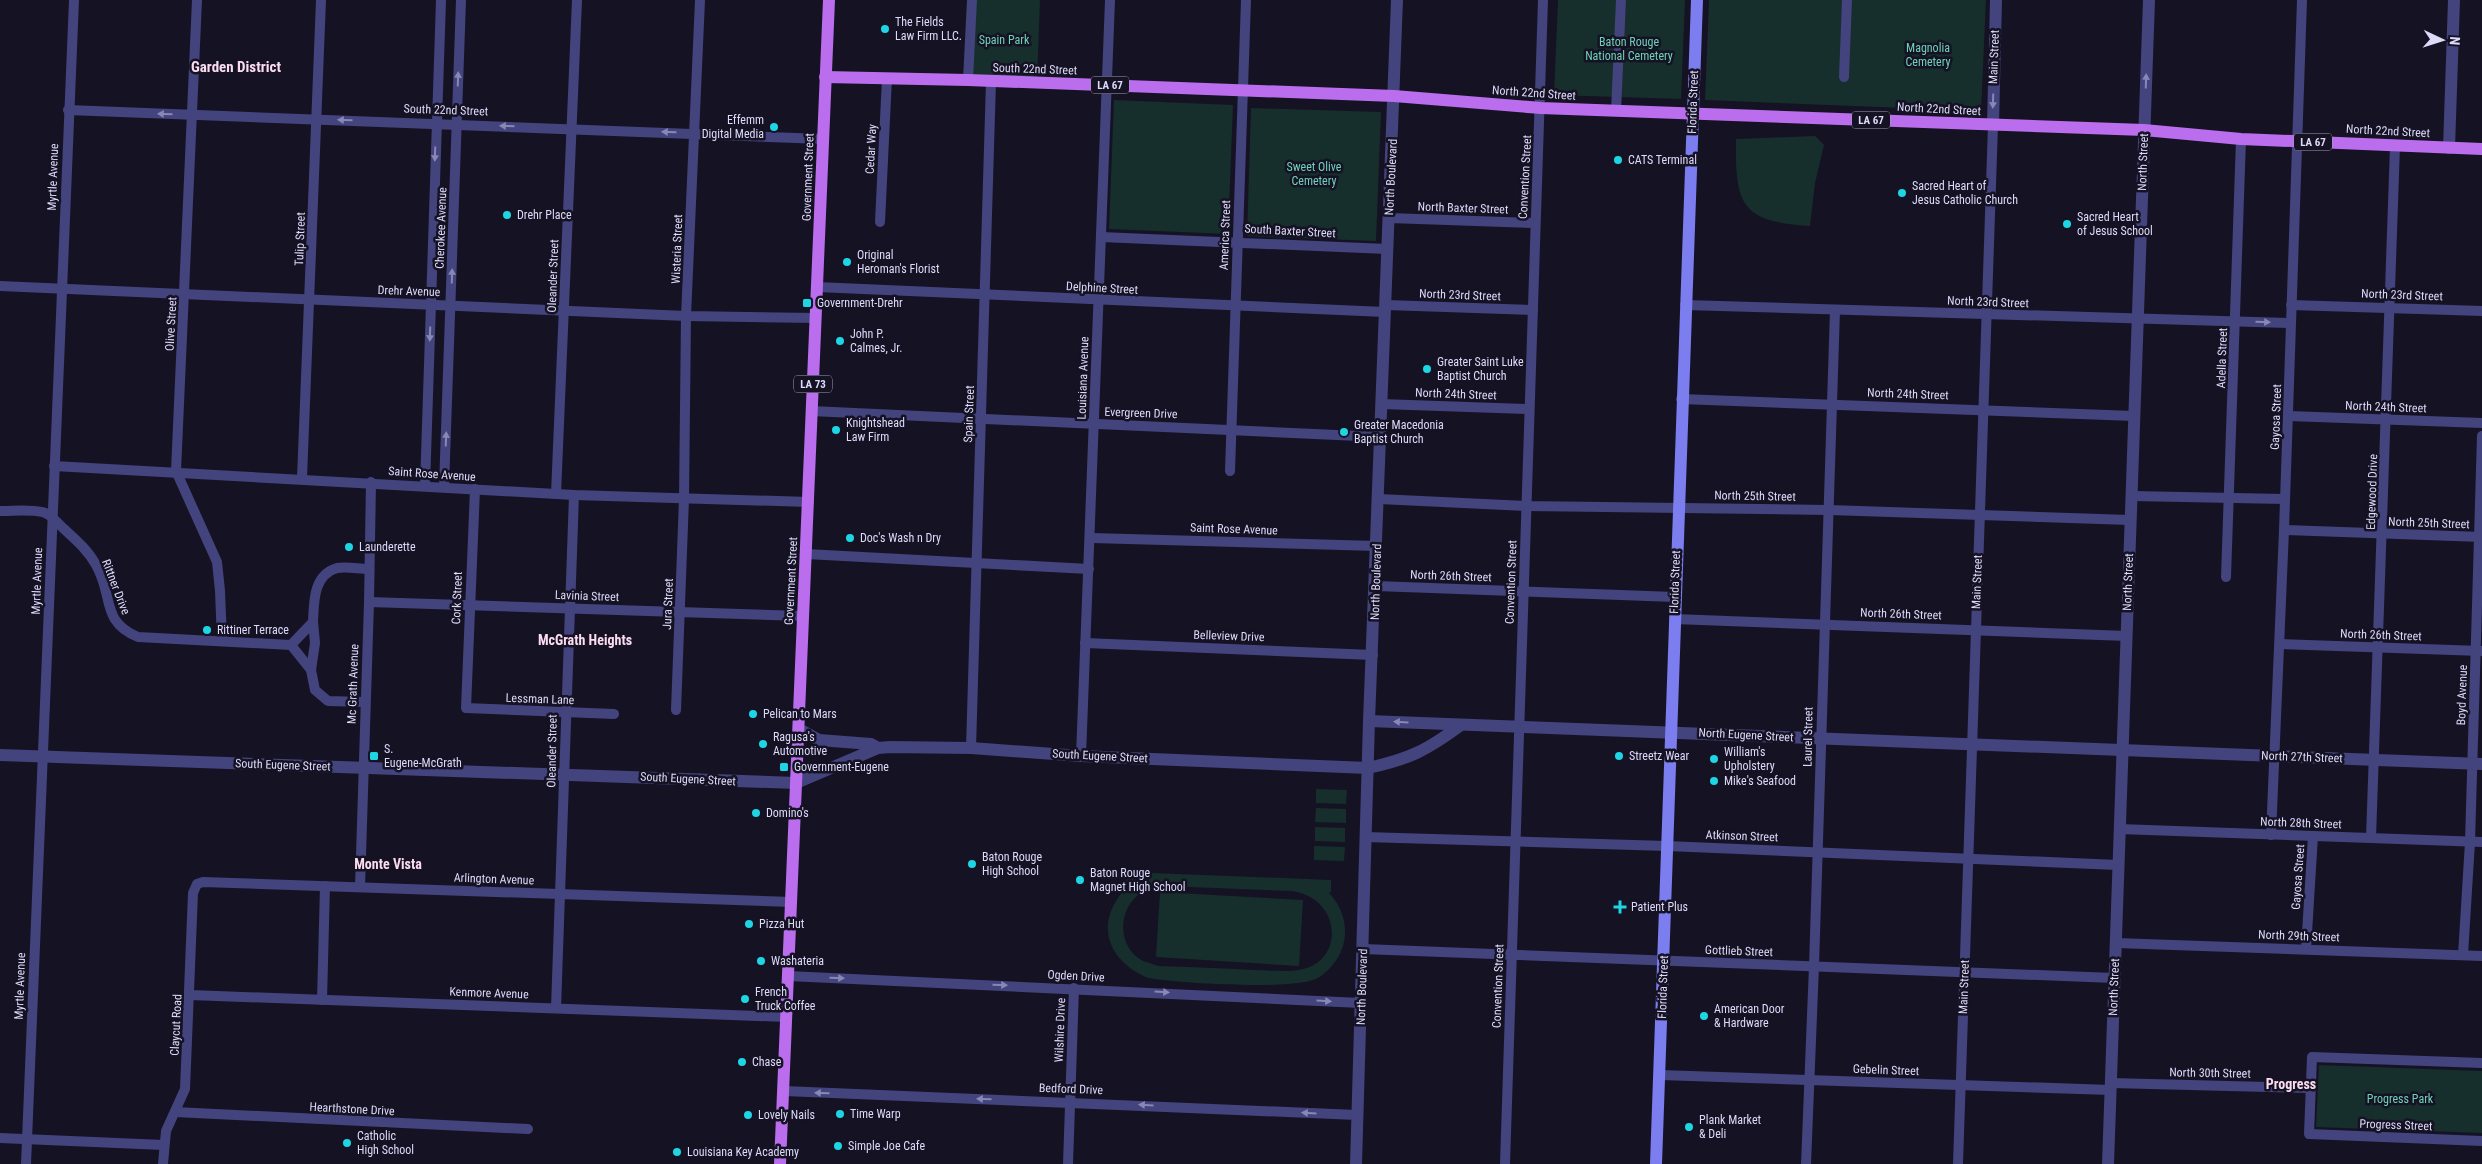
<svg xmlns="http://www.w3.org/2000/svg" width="2482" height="1164" font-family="'Roboto Condensed',sans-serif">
<rect width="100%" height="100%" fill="#151224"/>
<!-- green -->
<g fill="#162e2c" fill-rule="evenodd">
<path d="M972,0H1040L1037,83L968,80Z"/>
<path d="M1558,0H1685L1681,99L1554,95Z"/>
<path d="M1709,0H1986L1981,111L1705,100Z"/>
<path d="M1114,100L1233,105L1228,234L1109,229Z"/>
<path d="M1251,108L1381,112L1376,241L1247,236Z"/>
<path d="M1815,136L1824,145L1815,183L1810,226C1740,222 1735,203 1736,139Z"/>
<path d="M1316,789L1347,790L1346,804L1316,803Z"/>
<path d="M1316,808L1346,809V823L1315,822Z"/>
<path d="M1315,827L1345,828V842L1315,841Z"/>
<path d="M1314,846L1345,847L1344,861L1314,860Z"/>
<path d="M1127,872L1331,880V892L1329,893C1341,905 1348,924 1344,942C1341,956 1331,970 1318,978C1294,991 1178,983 1148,978C1104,959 1094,919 1129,885L1126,884ZM1164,886L1292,891C1341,898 1345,959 1303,969C1287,973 1270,970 1254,970C1222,968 1190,967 1158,966C1154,964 1148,963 1143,961C1118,948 1117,912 1138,895C1145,889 1155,887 1164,886Z"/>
<path d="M1160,892L1303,900L1299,966L1156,957Z"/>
<path d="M2319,1065L2482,1071V1133L2316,1127Z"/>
</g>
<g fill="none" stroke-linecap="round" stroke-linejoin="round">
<!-- minor -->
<g stroke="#43437e" stroke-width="10">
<path d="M197,0L176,471L217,562L220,591L222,640"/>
<path d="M1844,77L1847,0"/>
<path d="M968,80L972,0"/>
<path d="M68,110L823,139"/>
<path d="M1616,111L1621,0"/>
<path d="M1389,218L1535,223"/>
<path d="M880,222L887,78"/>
<path d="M1101,237L1387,249"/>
<path d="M0,286L686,316L816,318"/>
<path d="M817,287L1385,312"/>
<path d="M1386,305L1533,310"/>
<path d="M1685,305L2290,323"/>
<path d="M2291,305L2482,311"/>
<path d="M1681,399L2134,416"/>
<path d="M1381,404L1529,409"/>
<path d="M811,411L1381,437"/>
<path d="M2289,416L2482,423"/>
<path d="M54,466L574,495L809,502"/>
<path d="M1230,471L1246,0"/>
<path d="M302,478L321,0"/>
<path d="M425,486L441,0"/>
<path d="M444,487L461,0"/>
<path d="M475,489L466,708L614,714"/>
<path d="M556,494L577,0"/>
<path d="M2132,496L2285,499"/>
<path d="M1379,499L1526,506L1829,510L2130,520"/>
<path d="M0,511C13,511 29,509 42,512C50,513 57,523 63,528C75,539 88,550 96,565C114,596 100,621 138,637L291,645L313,622C314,602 313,575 337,568C346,566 359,569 368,569"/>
<path d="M2284,530L2482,537"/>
<path d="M1091,538L1377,546"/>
<path d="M806,554L1089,569"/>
<path d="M2226,577L2241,139"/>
<path d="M1376,586L1675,597"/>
<path d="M369,602L803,616"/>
<path d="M1674,619L2127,636"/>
<path d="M1085,643L1373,655"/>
<path d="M2280,644L2481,651"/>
<path d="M291,645L311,670L315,690L328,701L364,702"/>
<path d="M311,670L315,643L313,622"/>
<path d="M676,710L684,499L686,316L700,0"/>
<path d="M971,748L991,81"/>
<path d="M1081,756L1110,0"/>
<path d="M2119,829L2482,842"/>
<path d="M2271,835L2284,530L2302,0"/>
<path d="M1365,837L1667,846L2118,865"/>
<path d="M2371,838L2395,146"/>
<path d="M360,887L369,602L371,482"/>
<path d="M2116,943L2482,956"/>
<path d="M1363,949L2114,978"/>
<path d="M2306,949L2313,836"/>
<path d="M2463,955L2470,842L2482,436"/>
<path d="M788,976L1361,1003"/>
<path d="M190,995L787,1017"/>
<path d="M322,1000L325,886"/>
<path d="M556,1008L574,495"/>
<path d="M2482,1063L2312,1057L2309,1134L2482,1141"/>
<path d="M1660,1075L2111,1090"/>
<path d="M2111,1083L2309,1088"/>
<path d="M784,1091L1357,1115"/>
<path d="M175,1112L528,1129"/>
<path d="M0,1138L164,1145"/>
<path d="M26,1164L74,0"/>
<path d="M163,1164L166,1131L185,1089L193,893L197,884L203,882L792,902"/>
<path d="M1068,1164L1074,988"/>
<path d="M1505,1164L1543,0"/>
<path d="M1806,1164L1814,966L1835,310"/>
<path d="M1958,1164L1993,125"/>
</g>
<!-- tertiary -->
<g stroke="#43437e" stroke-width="12">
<path d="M1993,125L1996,0"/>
<path d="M2449,148L2454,0"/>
<path d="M1369,721L2482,764"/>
<path d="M799,729L819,740L871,744L878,748"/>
<path d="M0,755L796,783L878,748L890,747L971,748L1081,756L1368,768C1410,759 1427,750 1461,725"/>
<path d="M1356,1164L1369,721L1397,0"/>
<path d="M2108,1164L2149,0"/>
</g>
<!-- secondary -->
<path stroke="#7c7def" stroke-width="12" d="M1656,1164L1697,0"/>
<!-- primary -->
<g stroke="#ba6eed" stroke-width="12">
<path d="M825,77L968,80L1394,96L1541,108L2144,130L2241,139L2482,149"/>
<path d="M780,1164L829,0"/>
</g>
</g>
<!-- one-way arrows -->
<defs><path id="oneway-solid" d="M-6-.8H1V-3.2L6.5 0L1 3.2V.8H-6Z" transform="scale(1.25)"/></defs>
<g fill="#8887b6">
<use href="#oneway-solid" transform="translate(458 79) rotate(-88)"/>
<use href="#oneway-solid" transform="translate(2146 81) rotate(-88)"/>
<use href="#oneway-solid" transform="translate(1993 101) rotate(92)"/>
<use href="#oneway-solid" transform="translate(165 114) rotate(-178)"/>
<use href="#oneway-solid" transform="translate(345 120) rotate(-178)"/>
<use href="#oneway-solid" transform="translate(507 126) rotate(-178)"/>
<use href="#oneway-solid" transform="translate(669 132) rotate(-178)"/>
<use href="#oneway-solid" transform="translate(435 154) rotate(92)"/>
<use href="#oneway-solid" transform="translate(452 276) rotate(-88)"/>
<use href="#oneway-solid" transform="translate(2263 322) rotate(2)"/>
<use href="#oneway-solid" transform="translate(430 334) rotate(92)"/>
<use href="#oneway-solid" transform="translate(446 439) rotate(-88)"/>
<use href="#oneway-solid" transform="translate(1401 722) rotate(-177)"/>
<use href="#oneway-solid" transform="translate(837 978) rotate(2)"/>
<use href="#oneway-solid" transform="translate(1000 985) rotate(2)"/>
<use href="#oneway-solid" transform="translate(1162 992) rotate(3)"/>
<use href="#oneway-solid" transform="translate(1324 1001) rotate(3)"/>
<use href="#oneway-solid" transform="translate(822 1093) rotate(-178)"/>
<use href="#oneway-solid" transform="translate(984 1099) rotate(-178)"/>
<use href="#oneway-solid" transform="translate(1146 1105) rotate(-177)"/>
<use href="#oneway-solid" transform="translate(1309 1113) rotate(-177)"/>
</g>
<!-- markers -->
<g fill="#1dd5e3" stroke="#151224" stroke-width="2">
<circle cx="885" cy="29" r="5"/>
<circle cx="774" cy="127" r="5"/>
<circle cx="1618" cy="160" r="5"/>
<circle cx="1902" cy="193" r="5"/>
<circle cx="507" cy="215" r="5"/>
<circle cx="2067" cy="224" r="5"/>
<circle cx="847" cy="262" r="5"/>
<rect x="802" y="298" width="10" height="10" rx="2.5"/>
<circle cx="840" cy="341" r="5"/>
<circle cx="1427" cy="369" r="5"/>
<circle cx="836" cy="430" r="5"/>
<circle cx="1344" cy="432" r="5"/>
<circle cx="850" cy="538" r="5"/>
<circle cx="349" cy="547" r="5"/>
<circle cx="207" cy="630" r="5"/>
<circle cx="753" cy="714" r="5"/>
<circle cx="763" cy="744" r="5"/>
<rect x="369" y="751" width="10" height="10" rx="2.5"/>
<circle cx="1619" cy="756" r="5"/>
<circle cx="1714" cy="759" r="5"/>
<rect x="779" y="762" width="10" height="10" rx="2.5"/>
<circle cx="1714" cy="781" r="5"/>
<circle cx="756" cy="813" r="5"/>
<circle cx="972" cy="864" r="5"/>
<circle cx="1080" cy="880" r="5"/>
<path d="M1617.5 899.5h5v5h5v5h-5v5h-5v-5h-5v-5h5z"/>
<circle cx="749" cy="924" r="5"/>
<circle cx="761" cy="961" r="5"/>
<circle cx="745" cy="999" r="5"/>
<circle cx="1704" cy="1016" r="5"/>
<circle cx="742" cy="1062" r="5"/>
<circle cx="840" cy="1114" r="5"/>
<circle cx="748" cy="1115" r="5"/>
<circle cx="1689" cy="1127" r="5"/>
<circle cx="347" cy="1143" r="5"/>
<circle cx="838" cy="1146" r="5"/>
<circle cx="677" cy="1152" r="5"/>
</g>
<g text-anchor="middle" stroke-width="5" stroke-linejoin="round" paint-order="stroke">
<!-- shield labels -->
<g fill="#151224" stroke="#a19eba" stroke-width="1">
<rect x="1091" y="76.5" width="38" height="17" rx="4"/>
<rect x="1852" y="111.5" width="38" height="17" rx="4"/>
<rect x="2294" y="133.5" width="38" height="17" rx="4"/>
<rect x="794" y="375.5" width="38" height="17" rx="4"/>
</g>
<g font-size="11" font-weight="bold" fill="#dddafa">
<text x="1110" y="89">LA 67</text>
<text x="1871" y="124">LA 67</text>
<text x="2313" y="146">LA 67</text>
<text x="813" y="388">LA 73</text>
</g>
<!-- poi labels -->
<g font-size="12" fill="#dddafa" stroke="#151224" text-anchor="start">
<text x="895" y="26">The Fields<tspan x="895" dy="14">Law Firm LLC.</tspan></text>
<text x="764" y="124" text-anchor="end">Effemm<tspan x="764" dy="14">Digital Media</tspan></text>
<text x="1628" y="164">CATS Terminal</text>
<text x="1912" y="190">Sacred Heart of<tspan x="1912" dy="14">Jesus Catholic Church</tspan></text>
<text x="517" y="219">Drehr Place</text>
<text x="2077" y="221">Sacred Heart<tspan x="2077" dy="14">of Jesus School</tspan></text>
<text x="857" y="259">Original<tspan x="857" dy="14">Heroman's Florist</tspan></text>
<text x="817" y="307">Government-Drehr</text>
<text x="850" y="338">John P.<tspan x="850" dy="14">Calmes, Jr.</tspan></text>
<text x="1437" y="366">Greater Saint Luke<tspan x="1437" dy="14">Baptist Church</tspan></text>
<text x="846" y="427">Knightshead<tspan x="846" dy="14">Law Firm</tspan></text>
<text x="1354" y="429">Greater Macedonia<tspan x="1354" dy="14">Baptist Church</tspan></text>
<text x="860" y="542">Doc's Wash n Dry</text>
<text x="359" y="551">Launderette</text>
<text x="217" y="634">Rittiner Terrace</text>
<text x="763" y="718">Pelican to Mars</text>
<text x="773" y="741">Ragusa's<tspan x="773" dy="14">Automotive</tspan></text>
<text x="384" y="753">S.<tspan x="384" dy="14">Eugene-McGrath</tspan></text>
<text x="1724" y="756">William's<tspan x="1724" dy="14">Upholstery</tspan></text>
<text x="1629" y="760">Streetz Wear</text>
<text x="794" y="771">Government-Eugene</text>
<text x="1724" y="785">Mike's Seafood</text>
<text x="766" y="817">Domino's</text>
<text x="982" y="861">Baton Rouge<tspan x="982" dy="14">High School</tspan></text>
<text x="1090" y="877">Baton Rouge<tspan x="1090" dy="14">Magnet High School</tspan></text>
<text x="1631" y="911">Patient Plus</text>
<text x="759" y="928">Pizza Hut</text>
<text x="771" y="965">Washateria</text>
<text x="755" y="996">French<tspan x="755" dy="14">Truck Coffee</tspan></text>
<text x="1714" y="1013">American Door<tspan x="1714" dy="14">&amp; Hardware</tspan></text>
<text x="752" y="1066">Chase</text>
<text x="850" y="1118">Time Warp</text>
<text x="758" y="1119">Lovely Nails</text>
<text x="1699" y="1124">Plank Market<tspan x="1699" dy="14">&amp; Deli</tspan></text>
<text x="357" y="1140">Catholic<tspan x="357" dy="14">High School</tspan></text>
<text x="848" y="1150">Simple Joe Cafe</text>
<text x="687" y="1156">Louisiana Key Academy</text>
</g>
<!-- park labels -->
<g font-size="12" fill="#6ed2b6" stroke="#151224">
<text x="1004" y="44">Spain Park</text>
<text x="1629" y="46">Baton Rouge<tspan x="1629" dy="14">National Cemetery</tspan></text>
<text x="1928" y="52">Magnolia<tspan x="1928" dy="14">Cemetery</tspan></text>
<text x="1314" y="171">Sweet Olive<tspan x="1314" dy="14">Cemetery</tspan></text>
<text x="2400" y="1103">Progress Park</text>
</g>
<!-- street labels -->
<g font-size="12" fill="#dddafa" stroke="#151224">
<text transform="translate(1994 57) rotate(-88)" y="4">Main Street</text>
<text transform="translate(1035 69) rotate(2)" y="4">South 22nd Street</text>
<text transform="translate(1534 93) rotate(4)" y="4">North 22nd Street</text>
<text transform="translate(1693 102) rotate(-88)" y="4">Florida Street</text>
<text transform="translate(1939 109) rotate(3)" y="4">North 22nd Street</text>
<text transform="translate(446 110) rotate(2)" y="4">South 22nd Street</text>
<text transform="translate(2388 131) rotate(3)" y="4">North 22nd Street</text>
<text transform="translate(871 149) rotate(-87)" y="4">Cedar Way</text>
<text transform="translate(2143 162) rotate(-88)" y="4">North Street</text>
<text transform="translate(53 177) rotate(-88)" y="4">Myrtle Avenue</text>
<text transform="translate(808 177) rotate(-88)" y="4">Government Street</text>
<text transform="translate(1391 177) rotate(-87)" y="4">North Boulevard</text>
<text transform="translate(1525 177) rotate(-87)" y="4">Convention Street</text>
<text transform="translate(1463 208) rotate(2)" y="4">North Baxter Street</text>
<text transform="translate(441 228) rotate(-88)" y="4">Cherokee Avenue</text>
<text transform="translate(1290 231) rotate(3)" y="4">South Baxter Street</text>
<text transform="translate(1225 235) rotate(-88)" y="4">America Street</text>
<text transform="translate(300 239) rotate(-88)" y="4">Tulip Street</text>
<text transform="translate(677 249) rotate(-88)" y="4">Wisteria Street</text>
<text transform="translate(553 276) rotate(-88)" y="4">Oleander Street</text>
<text transform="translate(1102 288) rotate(3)" y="4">Delphine Street</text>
<text transform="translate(409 291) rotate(2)" y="4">Drehr Avenue</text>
<text transform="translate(1460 295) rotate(2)" y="4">North 23rd Street</text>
<text transform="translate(2402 295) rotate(2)" y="4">North 23rd Street</text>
<text transform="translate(1988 302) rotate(2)" y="4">North 23rd Street</text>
<text transform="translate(171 324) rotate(-87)" y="4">Olive Street</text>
<text transform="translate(2222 358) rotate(-88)" y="4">Adella Street</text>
<text transform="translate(1083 378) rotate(-88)" y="4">Louisiana Avenue</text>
<text transform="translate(1456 394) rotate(2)" y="4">North 24th Street</text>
<text transform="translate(1908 394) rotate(2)" y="4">North 24th Street</text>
<text transform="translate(2386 407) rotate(2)" y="4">North 24th Street</text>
<text transform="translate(1141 413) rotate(2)" y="4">Evergreen Drive</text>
<text transform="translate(969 414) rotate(-88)" y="4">Spain Street</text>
<text transform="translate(2276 417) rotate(-88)" y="4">Gayosa Street</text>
<text transform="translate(432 474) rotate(4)" y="4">Saint Rose Avenue</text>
<text transform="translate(2372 492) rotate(-88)" y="4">Edgewood Drive</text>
<text transform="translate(1755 496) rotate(1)" y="4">North 25th Street</text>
<text transform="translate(2429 523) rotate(2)" y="4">North 25th Street</text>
<text transform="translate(1234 529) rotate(2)" y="4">Saint Rose Avenue</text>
<text transform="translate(1451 576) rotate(2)" y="4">North 26th Street</text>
<text transform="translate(37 581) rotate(-88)" y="4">Myrtle Avenue</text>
<text transform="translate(791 581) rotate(-87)" y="4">Government Street</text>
<text transform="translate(1376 582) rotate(-88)" y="4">North Boulevard</text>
<text transform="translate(1511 582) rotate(-88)" y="4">Convention Street</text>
<text transform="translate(1675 582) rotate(-88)" y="4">Florida Street</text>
<text transform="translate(1977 582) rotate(-88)" y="4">Main Street</text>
<text transform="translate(2128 582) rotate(-88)" y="4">North Street</text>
<text transform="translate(116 587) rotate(69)" y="4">Rittner Drive</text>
<text transform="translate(587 596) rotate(2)" y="4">Lavinia Street</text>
<text transform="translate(457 598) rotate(-88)" y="4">Cork Street</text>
<text transform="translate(668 604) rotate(-88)" y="4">Jura Street</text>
<text transform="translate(1901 614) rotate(2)" y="4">North 26th Street</text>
<text transform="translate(2381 635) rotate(2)" y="4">North 26th Street</text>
<text transform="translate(1229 636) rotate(2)" y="4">Belleview Drive</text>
<text transform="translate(353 684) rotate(-88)" y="4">Mc Grath Avenue</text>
<text transform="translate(2462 695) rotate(-88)" y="4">Boyd Avenue</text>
<text transform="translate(540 699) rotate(2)" y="4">Lessman Lane</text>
<text transform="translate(1746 735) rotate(3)" y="4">North Eugene Street</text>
<text transform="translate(1808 737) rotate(-89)" y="4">Laurel Street</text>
<text transform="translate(552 751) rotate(-89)" y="4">Oleander Street</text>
<text transform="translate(1100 756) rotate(3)" y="4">South Eugene Street</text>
<text transform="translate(2302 757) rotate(2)" y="4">North 27th Street</text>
<text transform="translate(283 765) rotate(2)" y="4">South Eugene Street</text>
<text transform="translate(688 779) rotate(3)" y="4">South Eugene Street</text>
<text transform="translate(2301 823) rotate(2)" y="4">North 28th Street</text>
<text transform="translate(1742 836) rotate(2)" y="4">Atkinson Street</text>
<text transform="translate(2298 877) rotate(-86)" y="4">Gayosa Street</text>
<text transform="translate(494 879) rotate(2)" y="4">Arlington Avenue</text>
<text transform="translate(2299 936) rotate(2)" y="4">North 29th Street</text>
<text transform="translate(1739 951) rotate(2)" y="4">Gottlieb Street</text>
<text transform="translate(1076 976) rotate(3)" y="4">Ogden Drive</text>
<text transform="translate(20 986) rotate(-88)" y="4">Myrtle Avenue</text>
<text transform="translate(1498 986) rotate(-88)" y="4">Convention Street</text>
<text transform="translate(1362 987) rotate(-88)" y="4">North Boulevard</text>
<text transform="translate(1663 987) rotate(-88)" y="4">Florida Street</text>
<text transform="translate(1964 987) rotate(-88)" y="4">Main Street</text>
<text transform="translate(2114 987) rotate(-88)" y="4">North Street</text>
<text transform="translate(489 993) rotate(2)" y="4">Kenmore Avenue</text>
<text transform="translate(176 1025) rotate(-87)" y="4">Claycut Road</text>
<text transform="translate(1060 1030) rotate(-88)" y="4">Wilshire Drive</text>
<text transform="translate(1886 1070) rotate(2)" y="4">Gebelin Street</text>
<text transform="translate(2210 1073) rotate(1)" y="4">North 30th Street</text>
<text transform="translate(1071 1089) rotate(2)" y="4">Bedford Drive</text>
<text transform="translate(352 1109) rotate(3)" y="4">Hearthstone Drive</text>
<text transform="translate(2396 1125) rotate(2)" y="4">Progress Street</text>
</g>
<!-- neighbourhood labels -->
<g font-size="14" font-weight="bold" fill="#fbdcf0" stroke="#151224">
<text x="585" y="645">McGrath Heights</text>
<text x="388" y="869">Monte Vista</text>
<text x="2291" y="1089">Progress</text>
</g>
<!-- quarter labels -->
<g font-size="15" font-weight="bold" fill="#fbdcf0" stroke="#151224">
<text x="236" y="72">Garden District</text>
</g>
</g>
<!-- north arrow -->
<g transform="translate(2442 40) rotate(94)" stroke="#151224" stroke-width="4" paint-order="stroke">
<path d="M0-4L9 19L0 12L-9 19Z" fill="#dddafa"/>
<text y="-8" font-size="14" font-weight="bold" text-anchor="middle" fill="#dddafa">N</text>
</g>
</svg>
